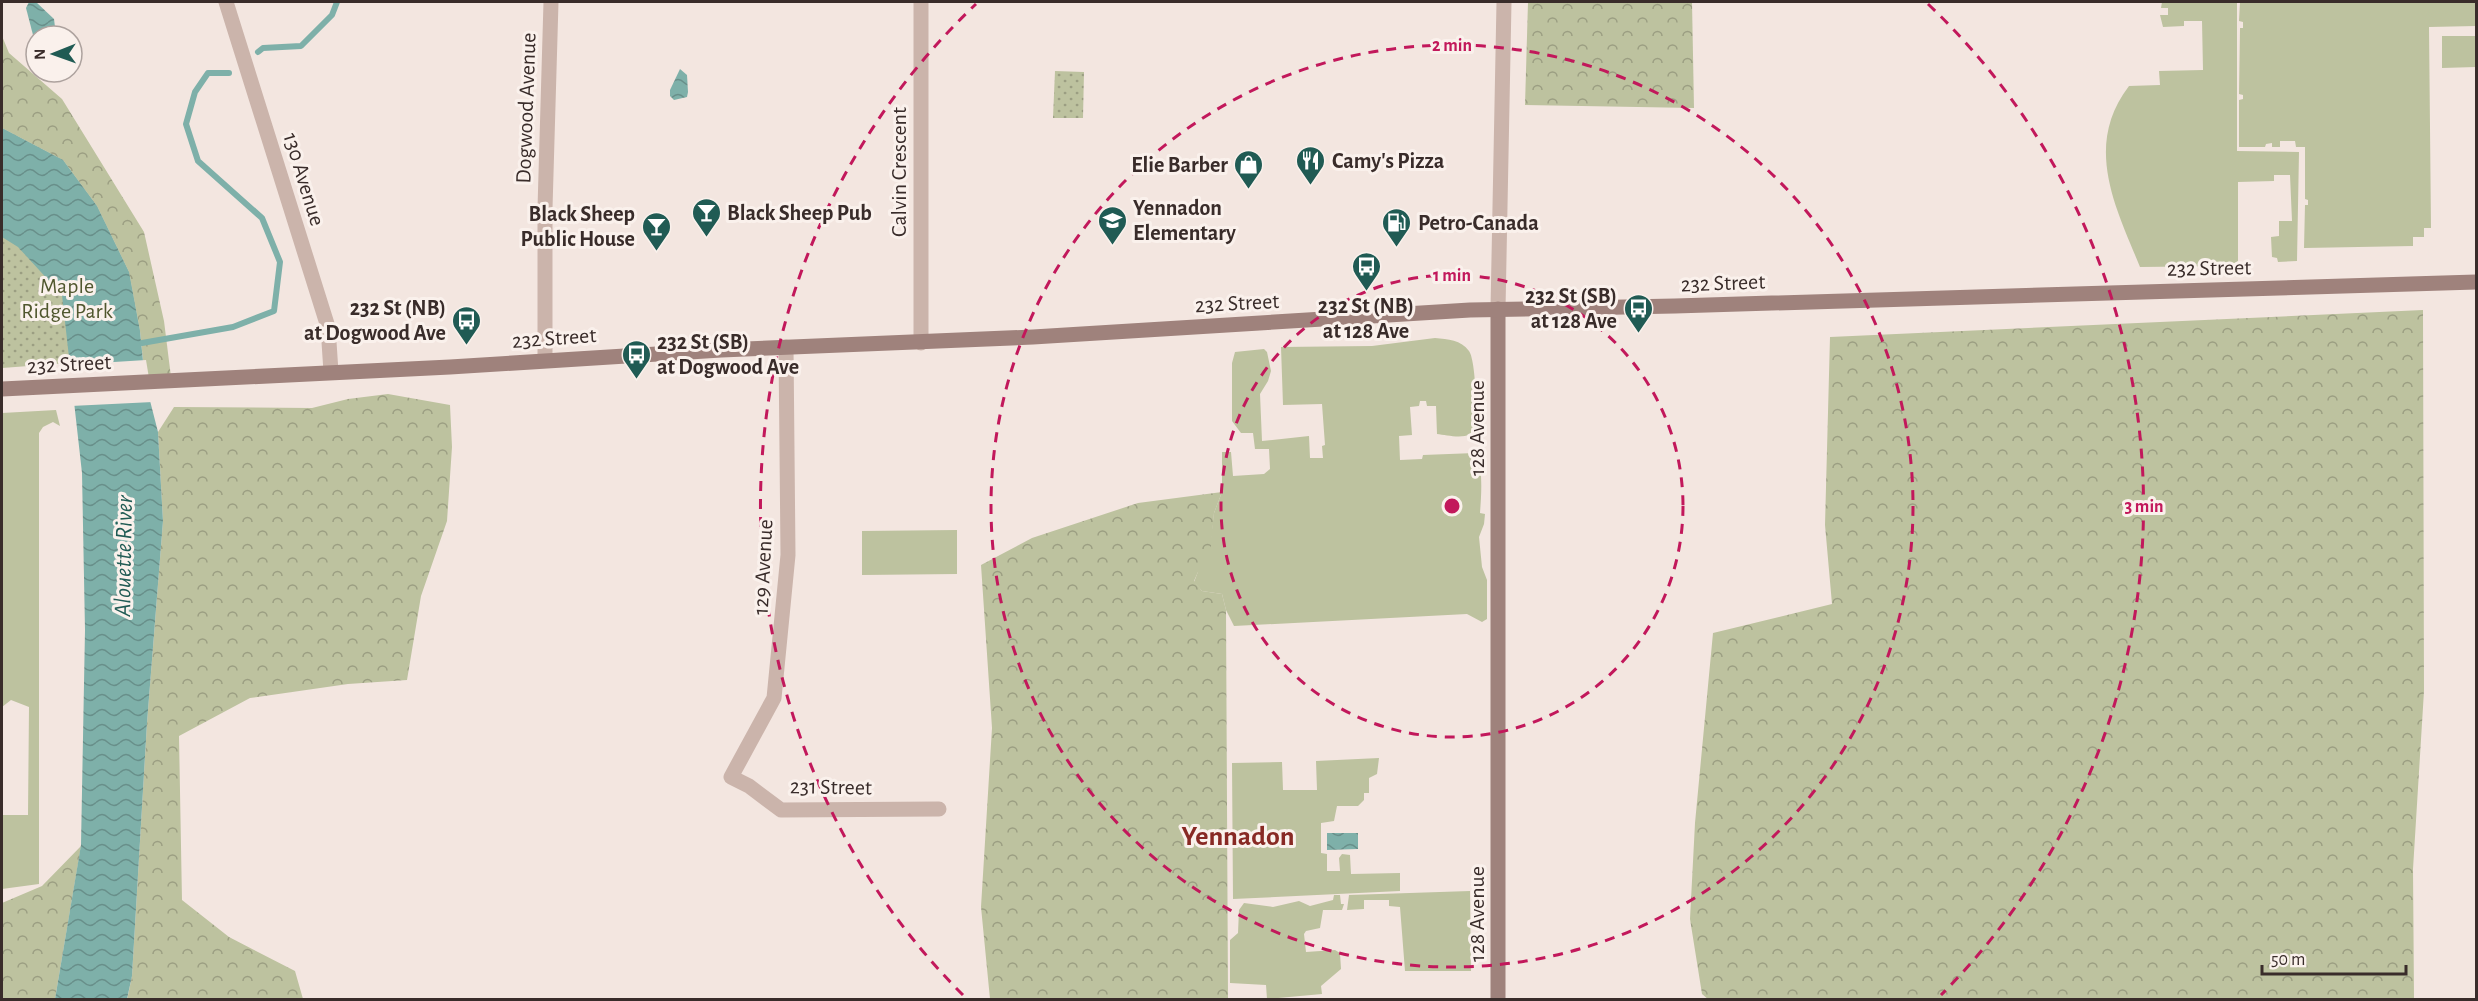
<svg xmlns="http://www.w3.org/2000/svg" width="2478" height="1001" font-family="'Alegreya Sans',sans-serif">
<defs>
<pattern id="forest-crowns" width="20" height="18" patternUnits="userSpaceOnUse" patternTransform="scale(1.5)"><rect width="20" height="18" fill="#bdc29f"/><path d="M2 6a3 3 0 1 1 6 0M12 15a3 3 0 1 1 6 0" fill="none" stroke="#9b9e82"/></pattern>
<pattern id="park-dots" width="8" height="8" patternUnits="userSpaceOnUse" patternTransform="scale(1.5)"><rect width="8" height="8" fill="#bdc29f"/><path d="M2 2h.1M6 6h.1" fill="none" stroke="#9b9e82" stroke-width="1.8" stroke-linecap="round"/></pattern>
<pattern id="water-waves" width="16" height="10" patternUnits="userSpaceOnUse" patternTransform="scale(1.5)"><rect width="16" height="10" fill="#7eb0a9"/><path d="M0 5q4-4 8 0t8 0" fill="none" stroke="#688f8a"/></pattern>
</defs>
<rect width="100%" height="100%" fill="#f3e6e0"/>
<!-- green -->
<g fill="#bdc29f">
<path d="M2162,2H2237V151L2299,152L2297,261L2278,262L2277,258L2272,257L2271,237L2279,236V221H2292L2290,175H2274V181L2238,182V261L2229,266L2140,267C2116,208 2083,146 2129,86L2160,85L2159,71L2203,70L2202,21H2184V26L2163,27L2160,15H2168V8H2161Z"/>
<path d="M2240,2H2476V26L2429,27L2431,228H2424V237H2413V246L2304,248L2305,205H2308V200L2305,199V147H2296L2295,141H2280V147H2272V143L2266,144L2265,147H2239V100L2243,99V95L2239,94L2240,28H2243V22L2239,21Z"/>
<path d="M2442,36H2476V67L2442,68Z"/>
<path d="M1435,338C1448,339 1461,340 1469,351C1476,360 1479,427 1470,434C1462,439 1446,435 1437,434L1436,406H1427L1426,401H1420L1419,406L1410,407L1412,435L1399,436L1400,460L1422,459L1423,455L1475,453C1484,465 1481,498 1480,513L1485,514L1484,524L1479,537L1482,567L1487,580V619L1482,622L1467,614L1234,626L1226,610L1222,594L1202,591L1194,582L1211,538L1214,513L1222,492V452H1231L1233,476L1264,474L1270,469L1269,449H1255L1253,433H1241L1232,421V363L1235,352L1264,349L1267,352L1271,371L1268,381L1260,394L1262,441L1309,436L1310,458H1323L1322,446L1325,445L1322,404L1283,405L1281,347L1372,346Z"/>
<path d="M56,410L60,426L53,422L43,427L39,433V884L2,889V815H28L29,707L11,700L2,707V413Z"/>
<path d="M957,530V574L862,575V531Z"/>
<path d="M1379,758L1377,774L1369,778V793H1364V800L1358,806H1337L1334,821L1321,823V853L1327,854V871H1340L1339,858L1342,854L1350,855L1351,874L1400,873V891L1233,899L1232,763L1282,762L1283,790H1317L1316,761Z"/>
<path d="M1470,891L1471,971H1405L1400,907L1389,906V900H1364V909L1347,910L1349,895Z"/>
<path d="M1334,895H1340L1341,904H1344L1342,910H1323L1320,928L1306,931L1304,934L1306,952L1335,950L1340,953L1341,969L1321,986L1322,994L1267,999L1266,985L1230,983V940L1238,933L1239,910L1244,903L1273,907L1299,901L1310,906L1333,900Z"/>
</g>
<!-- forest -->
<g fill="url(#forest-crowns)">
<path d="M1528,2H1692L1694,108L1525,105Z"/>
<path d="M2,36L9,53L62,99L144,232L164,321L171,377L145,379L140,331L129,272L97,206L63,160L2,128Z"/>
<path d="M2423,310L2424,691L2413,869L2414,999L1709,1000L1702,994L1690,919L1695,823L1713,633L1832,604L1825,525L1830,337Z"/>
<path d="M388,394L450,405L452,447L447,521L421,596L407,680L348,684L250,698L179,736L182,900L229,937L295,971L303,999L127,1000L132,976L147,723L163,521L158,432L174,407L312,408L348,399Z"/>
<path d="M1222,492L1214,513L1209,568L1198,572L1194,581L1202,591L1222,594L1226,610L1228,999H990L981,907L992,728L981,565L1032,538L1138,503Z"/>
<path d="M81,846L55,999H2V903L42,886Z"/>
</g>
<!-- park -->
<g fill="url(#park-dots)">
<path d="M1055,71L1084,72L1083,118H1053Z"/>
<path d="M2,128L63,160L97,206L129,272L140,331L69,363L2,368Z"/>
</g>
<!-- water -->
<g fill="url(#water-waves)">
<path d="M29,2H36L54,19L55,27L33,35L26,8Z"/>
<path d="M680,69L687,75L688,92L687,97L674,100L670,96V90Z"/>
<path d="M2,128L63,160L97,206L129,272L140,331L145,381L158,432L163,521L147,723L132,976L127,999H55L81,845L85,630L82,473L62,295L18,247L2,237Z"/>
<path d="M1327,833H1358V849L1327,850Z"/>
</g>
<!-- pier -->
<path fill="#f3e6e0" d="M146,360L153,402L71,406L66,365Z"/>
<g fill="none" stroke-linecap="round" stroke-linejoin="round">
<!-- stream -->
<g stroke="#7eb0a9" stroke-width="6">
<path d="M258,52L263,48L301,46L332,15L337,2"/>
<path d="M142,343L233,327L274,311L280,262L262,218L198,161L186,124L195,92L208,73H229"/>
</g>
<!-- street -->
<g stroke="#cbb4ab" stroke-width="15">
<path d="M226,2L328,327L331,372"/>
<path d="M921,2V343"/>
<path d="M1498,309L1504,2"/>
<path d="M786,347L788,555L774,698L731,777L749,786L781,810L939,809"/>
<path d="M545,360V208L551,2"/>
</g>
<!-- secondary -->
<g stroke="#9f827c" stroke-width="15">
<path d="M1498,309V1000"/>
<path d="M2,389L450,367L721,350L1033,337L1470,310L1675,306L2476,282"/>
</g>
</g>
<!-- distance rings -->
<g fill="none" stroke="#c2185b" stroke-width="3" stroke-dasharray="10 8">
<circle cx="1452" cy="506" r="231"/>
<circle cx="1452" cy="506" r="461"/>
<path d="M963 995A692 692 0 0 1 976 4M1928 4A692 692 0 0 1 1941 995"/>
</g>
<!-- icons -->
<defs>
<symbol id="restaurant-pin" viewBox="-11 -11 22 30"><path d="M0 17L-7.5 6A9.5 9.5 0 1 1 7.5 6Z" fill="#205b54" stroke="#faf1ec"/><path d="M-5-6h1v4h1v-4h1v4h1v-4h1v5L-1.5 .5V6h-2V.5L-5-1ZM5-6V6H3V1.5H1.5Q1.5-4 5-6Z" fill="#fff"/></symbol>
<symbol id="shop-pin" viewBox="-11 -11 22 30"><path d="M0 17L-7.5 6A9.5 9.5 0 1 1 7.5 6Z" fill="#205b54" stroke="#faf1ec"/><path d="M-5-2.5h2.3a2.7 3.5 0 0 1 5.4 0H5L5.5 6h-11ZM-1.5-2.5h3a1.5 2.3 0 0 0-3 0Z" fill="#fff"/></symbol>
<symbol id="bar-pin" viewBox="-11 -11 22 30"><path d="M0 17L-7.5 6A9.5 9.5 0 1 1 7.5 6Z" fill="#205b54" stroke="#faf1ec"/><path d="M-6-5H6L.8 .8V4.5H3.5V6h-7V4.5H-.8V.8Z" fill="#fff"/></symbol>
<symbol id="school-pin" viewBox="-11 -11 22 30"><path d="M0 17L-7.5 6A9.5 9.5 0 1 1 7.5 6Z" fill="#205b54" stroke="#faf1ec"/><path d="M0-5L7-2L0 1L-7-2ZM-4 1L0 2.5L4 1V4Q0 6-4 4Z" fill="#fff"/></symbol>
<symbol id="fuel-pin" viewBox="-11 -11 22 30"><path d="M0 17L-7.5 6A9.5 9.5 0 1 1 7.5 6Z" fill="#205b54" stroke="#faf1ec"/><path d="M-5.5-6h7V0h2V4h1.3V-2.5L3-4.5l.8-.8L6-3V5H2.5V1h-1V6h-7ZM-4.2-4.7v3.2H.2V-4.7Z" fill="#fff"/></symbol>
<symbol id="bus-pin" viewBox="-11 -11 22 30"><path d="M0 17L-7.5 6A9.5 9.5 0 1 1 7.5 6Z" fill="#205b54" stroke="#faf1ec"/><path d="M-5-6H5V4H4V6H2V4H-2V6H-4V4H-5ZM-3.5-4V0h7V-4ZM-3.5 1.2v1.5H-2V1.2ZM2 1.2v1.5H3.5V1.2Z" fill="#fff"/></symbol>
</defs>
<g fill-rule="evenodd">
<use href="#restaurant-pin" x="1294" y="144" width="33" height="45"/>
<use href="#shop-pin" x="1232" y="148" width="33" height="45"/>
<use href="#bar-pin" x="690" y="196" width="33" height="45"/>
<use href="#school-pin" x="1096" y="204" width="33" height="45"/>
<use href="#fuel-pin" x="1380" y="206" width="33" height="45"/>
<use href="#bar-pin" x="640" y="210" width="33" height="45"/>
<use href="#bus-pin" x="1350" y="250" width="33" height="45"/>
<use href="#bus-pin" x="1622" y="292" width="33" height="45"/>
<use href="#bus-pin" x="450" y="304" width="33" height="45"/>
<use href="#bus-pin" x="620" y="338" width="33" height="45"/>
</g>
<g text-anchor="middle" stroke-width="6" stroke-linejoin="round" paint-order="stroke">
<!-- street labels -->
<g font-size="22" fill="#392c2a" stroke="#faf1ec">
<text transform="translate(525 108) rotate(-88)" y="8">Dogwood Avenue</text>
<text transform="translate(898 172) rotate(-90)" y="8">Calvin Crescent</text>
<text transform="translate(305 179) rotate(73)" y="8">130 Avenue</text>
<text transform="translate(2209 267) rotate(-1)" y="8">232 Street</text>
<text transform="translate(1723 282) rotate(-2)" y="8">232 Street</text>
<text transform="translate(1237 302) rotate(-3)" y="8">232 Street</text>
<text transform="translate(554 337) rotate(-4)" y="8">232 Street</text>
<text transform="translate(69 363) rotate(-3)" y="8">232 Street</text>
<text transform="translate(1476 428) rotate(-90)" y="8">128 Avenue</text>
<text transform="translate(762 567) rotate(-87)" y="8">129 Avenue</text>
<text transform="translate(831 786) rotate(1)" y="8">231 Street</text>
<text transform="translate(1476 914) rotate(-90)" y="8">128 Avenue</text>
</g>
<!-- poi labels -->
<g font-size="22" font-weight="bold" fill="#392c2a" stroke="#faf1ec" text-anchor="start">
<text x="1332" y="168">Camy's Pizza</text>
<text x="1228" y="172" text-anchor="end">Elie Barber</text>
<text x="1133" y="215">Yennadon<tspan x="1133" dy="25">Elementary</tspan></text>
<text x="727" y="220">Black Sheep Pub</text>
<text x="635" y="221" text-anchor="end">Black Sheep<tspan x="635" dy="25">Public House</tspan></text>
<text x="1418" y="230">Petro-Canada</text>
<text x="1617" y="303" text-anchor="end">232 St (SB)<tspan x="1617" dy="25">at 128 Ave</tspan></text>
<text x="1366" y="313" text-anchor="middle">232 St (NB)<tspan x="1366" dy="25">at 128 Ave</tspan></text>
<text x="446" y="315" text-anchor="end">232 St (NB)<tspan x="446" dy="25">at Dogwood Ave</tspan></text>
<text x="657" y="349">232 St (SB)<tspan x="657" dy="25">at Dogwood Ave</tspan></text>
</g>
<!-- park labels -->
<g font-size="22" fill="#50572e" stroke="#faf1ec">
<text x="67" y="293">Maple<tspan x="67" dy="25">Ridge Park</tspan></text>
</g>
<!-- water labels -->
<g font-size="24" font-style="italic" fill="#205b54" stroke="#faf1ec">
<text transform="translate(123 556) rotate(-89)" y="8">Alouette River</text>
</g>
<!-- district labels -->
<g font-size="28" font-weight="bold" fill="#882924" stroke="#faf1ec">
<text x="1238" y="845">Yennadon</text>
</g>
</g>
<circle cx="1452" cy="506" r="9" fill="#c2185b" stroke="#faf1ec" stroke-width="3"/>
<g font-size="18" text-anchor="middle" font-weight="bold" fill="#c2185b" stroke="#faf1ec" stroke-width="6" stroke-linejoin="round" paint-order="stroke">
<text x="1452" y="51">2 min</text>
<text x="1452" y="281">1 min</text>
<text x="2144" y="512">3 min</text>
</g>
<!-- border -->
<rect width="2478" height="1001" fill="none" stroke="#392c2a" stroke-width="6"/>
<!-- north arrow -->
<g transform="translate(54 54) rotate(269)"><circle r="28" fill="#faf1ec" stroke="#ada29e" stroke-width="1.5"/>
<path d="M0-4.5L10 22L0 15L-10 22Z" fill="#205b54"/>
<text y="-9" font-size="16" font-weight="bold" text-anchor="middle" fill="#392c2a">N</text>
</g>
<!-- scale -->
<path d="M2262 965v9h144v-9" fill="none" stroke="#392c2a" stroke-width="3"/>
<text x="2271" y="965" font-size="18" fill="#392c2a" stroke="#faf1ec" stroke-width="4.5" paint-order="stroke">50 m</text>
</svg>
